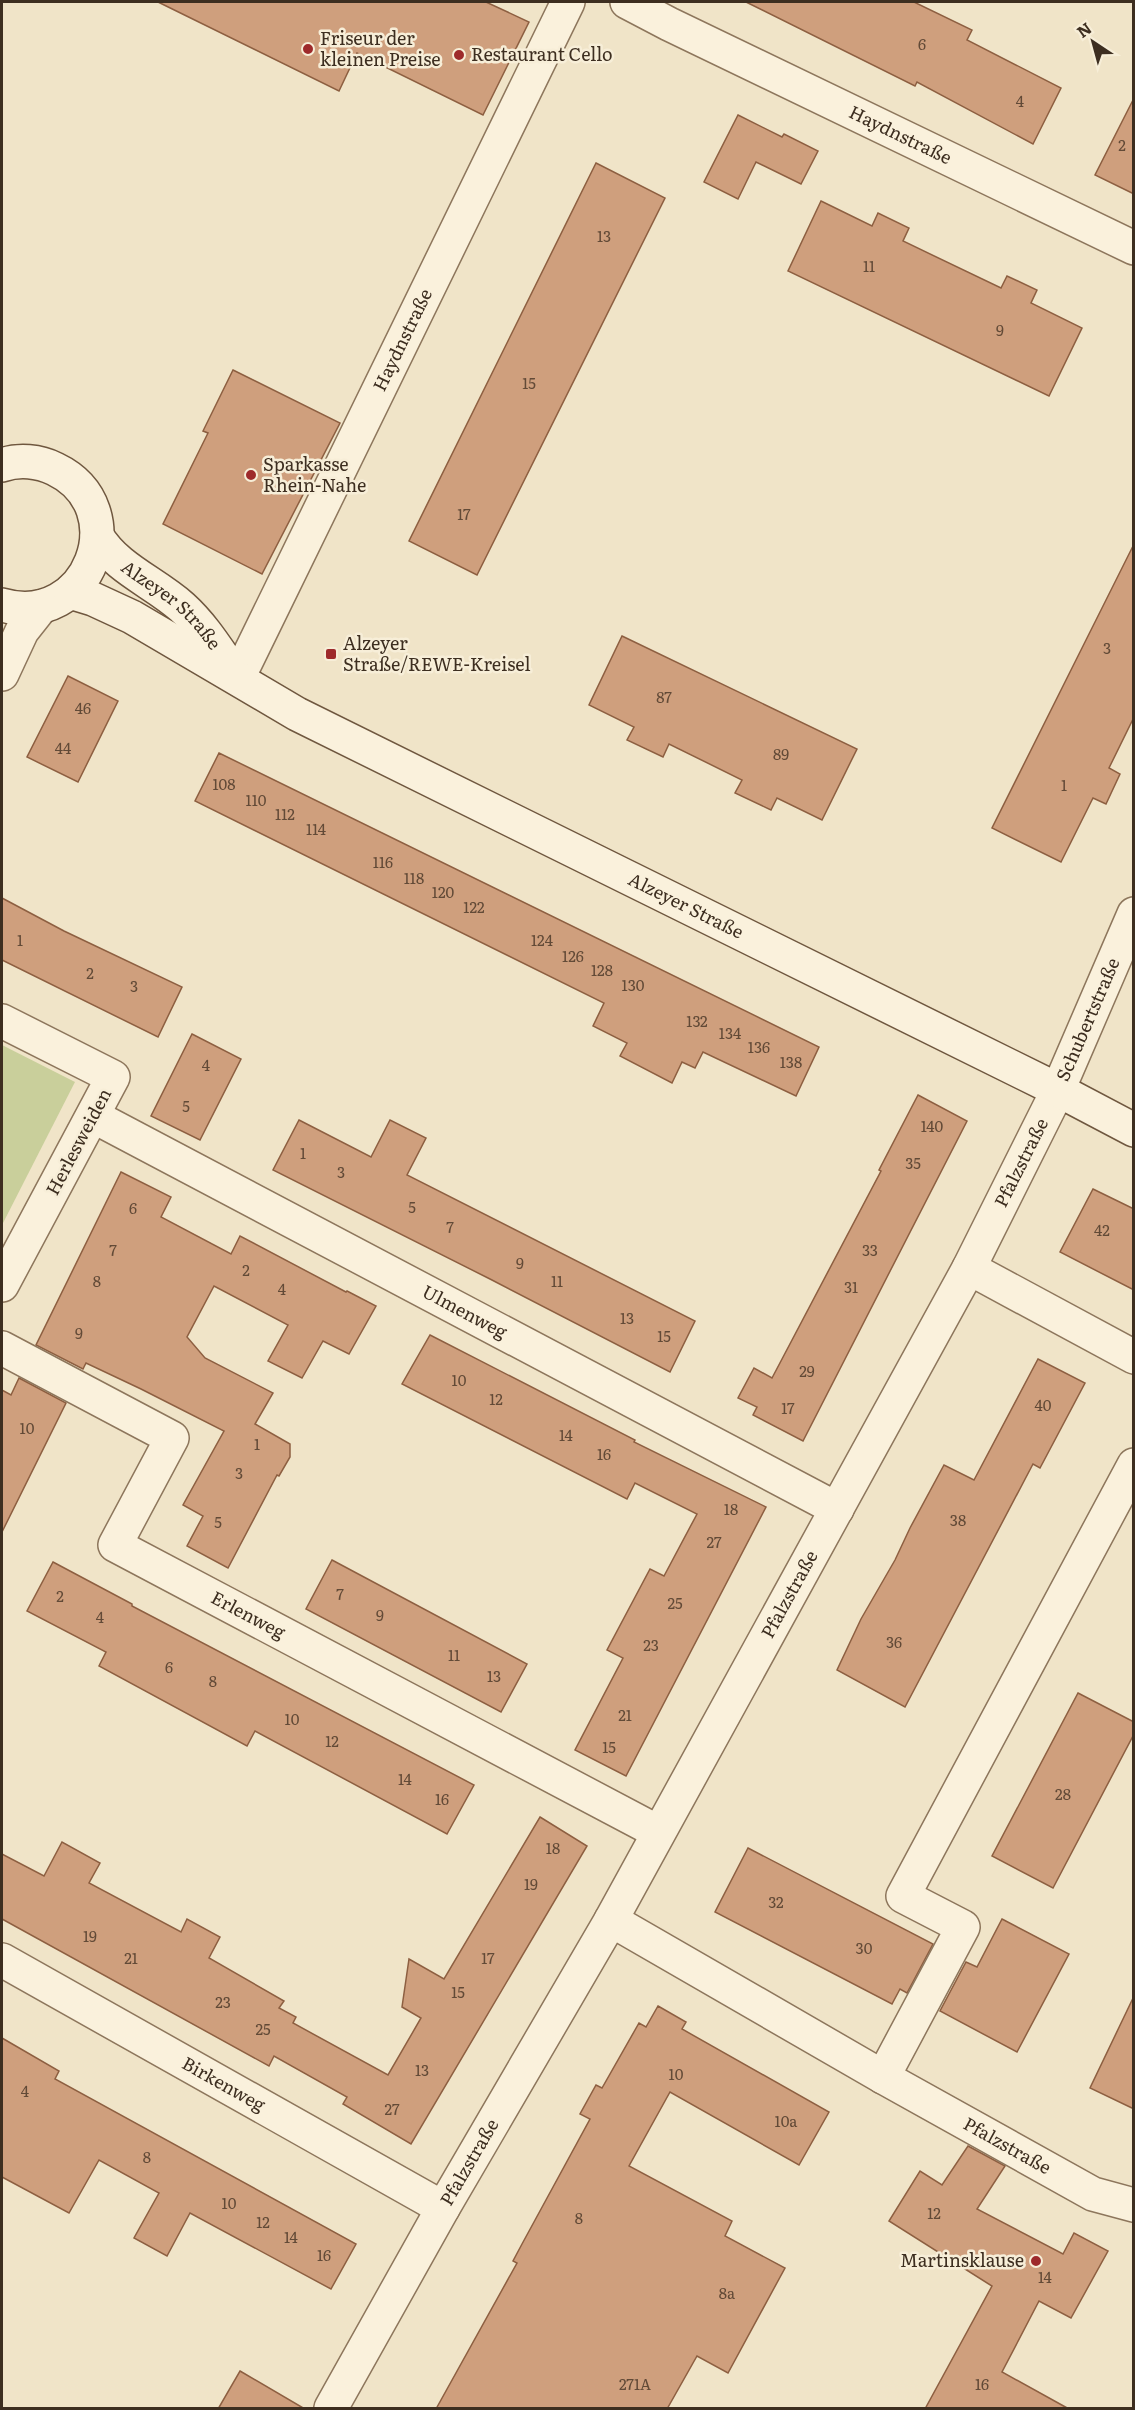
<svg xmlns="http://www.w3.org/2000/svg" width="1135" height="2410" font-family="Literata,serif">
<rect width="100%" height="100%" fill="#f0e4c8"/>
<!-- green -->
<path fill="#c9cf9b" d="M2,1045L75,1082L2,1225Z"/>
<!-- building -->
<g fill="#cf9f7d" stroke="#8d5f41" stroke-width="1.5">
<path d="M158,2H486L529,22L483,115L357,53L339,91Z"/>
<path d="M746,2H914L972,30L967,40L1061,88L1033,144L917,82L915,86Z"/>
<path d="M1134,98V194L1095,175Z"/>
<path d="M738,115L782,137L784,134L818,151L801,184L756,162L738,199L704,182Z"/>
<path d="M596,163L665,198L477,575L409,541Z"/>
<path d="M821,201L872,226L878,213L909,228L903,241L1001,288L1007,276L1037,290L1031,303L1082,328L1049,396L788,271Z"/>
<path d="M233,370L340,423L262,574L163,524L208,433L203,431Z"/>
<path d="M1134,544V717L1109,768L1120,774L1106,804L1093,798L1061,862L992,828Z"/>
<path d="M622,636L857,749L822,820L777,798L771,810L735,793L742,780L669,744L663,757L627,740L634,727L589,705Z"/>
<path d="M68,676L118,701L78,782L27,757Z"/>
<path d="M219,753L819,1047L796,1096L703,1052L695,1068L682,1062L672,1083L620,1056L627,1043L593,1026L604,1003L195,801Z"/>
<path d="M2,898L64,931L182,987L158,1037L2,960Z"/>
<path d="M192,1034L241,1059L200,1140L151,1116Z"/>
<path d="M918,1095L967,1121L803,1441L753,1415L757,1407L738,1398L754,1368L772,1378L881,1171L879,1170Z"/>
<path d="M299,1120L371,1157L390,1120L426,1138L407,1175L695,1321L670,1372L490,1279L273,1170Z"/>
<path d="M121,1172L171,1197L161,1217L231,1254L240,1236L346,1292L347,1291L376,1306L349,1354L323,1341L302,1378L268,1361L288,1325L214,1286L187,1337L205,1358L273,1393L255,1424L290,1444V1457L279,1476L277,1475L228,1568L187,1546L203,1516L183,1505L224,1431L141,1389L86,1363L83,1369L36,1345Z"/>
<path d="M1093,1189L1134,1209V1290L1060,1252Z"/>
<path d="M430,1335L635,1440L634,1442L766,1507L626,1776L575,1750L623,1658L607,1650L650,1569L664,1576L697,1514L635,1483L627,1499L402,1384Z"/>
<path d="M1038,1359L1085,1383L1040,1468L1033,1464L905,1707L837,1670L861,1619L895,1560L910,1528L944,1465L974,1480Z"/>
<path d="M19,1378L66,1403L2,1532V1390L11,1395Z"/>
<path d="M332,1560L527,1664L501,1712L306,1609Z"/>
<path d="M53,1562L132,1604V1606L474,1785L447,1834L255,1731L247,1746L99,1666L106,1652L27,1611Z"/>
<path d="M1078,1693L1134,1722V1734L1053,1888L992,1856Z"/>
<path d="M540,1817L587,1846L411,2144L343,2104L347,2097L274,2056L269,2066L2,1919V1854L44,1876L62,1842L100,1863L89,1883L181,1932L187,1919L220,1937L209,1958L284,2001L279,2008L296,2017L293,2023L388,2075L421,2018L402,2007L409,1959L444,1979Z"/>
<path d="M748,1848L933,1944L907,1993L900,1989L892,2004L715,1912Z"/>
<path d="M1002,1919L1069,1954L1017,2052L940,2011L966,1962L977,1967Z"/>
<path d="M1134,1996V2109L1090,2088Z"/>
<path d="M658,2006L686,2022L682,2029L829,2112L799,2165L670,2092L629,2166L732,2221L725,2236L785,2268L728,2373L697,2356L667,2409H436L517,2263L513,2261L522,2244L590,2119L580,2114L596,2085L602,2088L639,2023L646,2027Z"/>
<path d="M2,2038L59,2071L55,2079L356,2244L331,2289L190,2213L167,2256L134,2238L159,2193L99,2160L69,2213L2,2177Z"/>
<path d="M968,2146L1005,2166L977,2209L1063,2254L1074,2233L1108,2251L1071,2318L1039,2301L1002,2372L1069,2409H925L992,2286L889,2221L920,2171L942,2185Z"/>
<path d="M240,2371L305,2409H218Z"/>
</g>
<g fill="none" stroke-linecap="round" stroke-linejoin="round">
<defs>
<g id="minor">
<path id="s1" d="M627,2L669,24L1134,248"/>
<path d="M2,674L22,631L41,607"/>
<path id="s2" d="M238,678L568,2"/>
<path d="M2,1021L113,1077L2,1285"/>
<path id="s3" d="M93,1116L837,1509"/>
<path d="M969,1268L1134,1357"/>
<path id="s4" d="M2,1348L172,1438L115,1545L658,1832"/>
<path id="s5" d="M611,1920L883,2077L1093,2194L1134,2205"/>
<path id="s6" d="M2,1960L443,2208"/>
<path d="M883,2077L963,1927L903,1896L1134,1465"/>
<path id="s7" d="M331,2408L443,2208L611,1920L969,1268L1058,1090L1134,914"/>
</g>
<g id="secondary">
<path d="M2,465C19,459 39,461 55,469C136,508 89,630 2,605"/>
<path id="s8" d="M97,536C117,569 154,582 182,607C203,626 217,649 233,672"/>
<path id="s9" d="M70,592L93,599L132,617L297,714L1058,1090L1134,1130"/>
</g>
</defs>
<!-- minor casing -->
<use href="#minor" stroke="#8d765c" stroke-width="36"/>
<!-- secondary casing -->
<use href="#secondary" stroke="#6f573f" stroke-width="36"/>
<!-- minor -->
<use href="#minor" stroke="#faf1dc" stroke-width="33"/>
<!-- secondary -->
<use href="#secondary" stroke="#faf1dc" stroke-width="33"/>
</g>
<!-- markers -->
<g fill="#9e2a2b" stroke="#f7eed8" stroke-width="2">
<circle cx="308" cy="49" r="6"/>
<circle cx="459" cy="55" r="6"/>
<circle cx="251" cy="475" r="6"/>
<rect x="325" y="648" width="12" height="12" rx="3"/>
<circle cx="1036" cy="2261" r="6"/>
</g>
<g text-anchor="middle" stroke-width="5" stroke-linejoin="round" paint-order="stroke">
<!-- number labels -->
<g font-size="15" fill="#624a37">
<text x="922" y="50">6</text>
<text x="1020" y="107">4</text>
<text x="1122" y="151">2</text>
<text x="604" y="242">13</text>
<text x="869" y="272">11</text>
<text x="1000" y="336">9</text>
<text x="529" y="389">15</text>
<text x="464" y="520">17</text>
<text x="1107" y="654">3</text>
<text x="664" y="703">87</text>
<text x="83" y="714">46</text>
<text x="63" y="754">44</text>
<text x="781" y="760">89</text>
<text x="224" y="790">108</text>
<text x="1064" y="791">1</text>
<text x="256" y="806">110</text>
<text x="285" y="820">112</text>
<text x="316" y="835">114</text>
<text x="383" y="868">116</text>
<text x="414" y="884">118</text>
<text x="443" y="898">120</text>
<text x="474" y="913">122</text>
<text x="20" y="946">1</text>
<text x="542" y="946">124</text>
<text x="573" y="962">126</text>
<text x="602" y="976">128</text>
<text x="90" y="979">2</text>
<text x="633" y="991">130</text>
<text x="134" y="992">3</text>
<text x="697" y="1027">132</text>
<text x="730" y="1039">134</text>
<text x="759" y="1053">136</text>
<text x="791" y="1068">138</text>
<text x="206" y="1071">4</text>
<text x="186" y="1112">5</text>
<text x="932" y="1132">140</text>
<text x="303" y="1159">1</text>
<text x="913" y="1169">35</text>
<text x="341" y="1178">3</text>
<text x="412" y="1213">5</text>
<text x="133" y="1214">6</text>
<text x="450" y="1233">7</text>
<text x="1102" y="1236">42</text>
<text x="113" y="1256">7</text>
<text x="870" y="1256">33</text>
<text x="520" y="1269">9</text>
<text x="246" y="1276">2</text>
<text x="97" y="1287">8</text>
<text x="557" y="1287">11</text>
<text x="851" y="1293">31</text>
<text x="282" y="1295">4</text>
<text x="627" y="1324">13</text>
<text x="79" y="1339">9</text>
<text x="664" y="1342">15</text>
<text x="807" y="1377">29</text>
<text x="459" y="1386">10</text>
<text x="496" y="1405">12</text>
<text x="1043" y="1411">40</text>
<text x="788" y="1414">17</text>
<text x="27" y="1434">10</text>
<text x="566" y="1441">14</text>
<text x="257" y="1450">1</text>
<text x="604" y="1460">16</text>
<text x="239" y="1479">3</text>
<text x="731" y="1515">18</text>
<text x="958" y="1526">38</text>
<text x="218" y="1528">5</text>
<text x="714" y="1548">27</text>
<text x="340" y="1600">7</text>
<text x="60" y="1602">2</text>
<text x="675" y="1609">25</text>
<text x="380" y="1621">9</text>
<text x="100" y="1623">4</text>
<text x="894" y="1648">36</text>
<text x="651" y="1651">23</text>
<text x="454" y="1661">11</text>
<text x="169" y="1673">6</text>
<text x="494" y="1682">13</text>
<text x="213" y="1687">8</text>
<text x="625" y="1721">21</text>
<text x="292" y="1725">10</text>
<text x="332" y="1747">12</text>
<text x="609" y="1753">15</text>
<text x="405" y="1785">14</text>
<text x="1063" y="1800">28</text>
<text x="442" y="1805">16</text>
<text x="553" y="1854">18</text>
<text x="531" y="1890">19</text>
<text x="776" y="1908">32</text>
<text x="90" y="1942">19</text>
<text x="864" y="1954">30</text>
<text x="131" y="1964">21</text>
<text x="488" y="1964">17</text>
<text x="458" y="1998">15</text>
<text x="223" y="2008">23</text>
<text x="263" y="2035">25</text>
<text x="422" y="2076">13</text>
<text x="676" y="2080">10</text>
<text x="25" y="2097">4</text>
<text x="392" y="2115">27</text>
<text x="786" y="2127">10a</text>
<text x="147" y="2163">8</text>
<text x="229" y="2209">10</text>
<text x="934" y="2219">12</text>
<text x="579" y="2224">8</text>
<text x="263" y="2228">12</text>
<text x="291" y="2243">14</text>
<text x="324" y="2261">16</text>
<text x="1045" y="2283">14</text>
<text x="727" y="2299">8a</text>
<text x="635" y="2390">271A</text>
<text x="982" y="2390">16</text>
</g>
<!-- poi labels -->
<g font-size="18" fill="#3d2e20" stroke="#f7eed8" text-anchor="start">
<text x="320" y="45">Friseur der<tspan x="320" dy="21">kleinen Preise</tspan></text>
<text x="471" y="61">Restaurant Cello</text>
<text x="263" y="471">Sparkasse<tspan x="263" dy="21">Rhein-Nahe</tspan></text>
<text x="343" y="650">Alzeyer<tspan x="343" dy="21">Straße/REWE-Kreisel</tspan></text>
<text x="1024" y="2267" text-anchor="end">Martinsklause</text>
</g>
<!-- street labels -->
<g font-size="18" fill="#3d2e20" stroke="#f7eed8">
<text dy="6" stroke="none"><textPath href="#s1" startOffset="304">Haydnstraße</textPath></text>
<text dy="6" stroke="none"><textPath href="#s2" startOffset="376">Haydnstraße</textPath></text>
<text dy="6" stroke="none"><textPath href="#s8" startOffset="102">Alzeyer Straße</textPath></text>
<text dy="6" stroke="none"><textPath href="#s9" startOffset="692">Alzeyer Straße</textPath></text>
<text dy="6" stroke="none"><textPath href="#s7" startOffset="1582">Schubertstraße</textPath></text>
<text transform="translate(79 1142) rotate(-62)" y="6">Herlesweiden</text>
<text dy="6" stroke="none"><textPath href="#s7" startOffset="1424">Pfalzstraße</textPath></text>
<text dy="6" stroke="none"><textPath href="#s3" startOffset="420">Ulmenweg</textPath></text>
<text dy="6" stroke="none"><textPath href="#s7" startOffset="934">Pfalzstraße</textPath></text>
<text dy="6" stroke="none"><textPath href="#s4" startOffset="464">Erlenweg</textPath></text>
<text dy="6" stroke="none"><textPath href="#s6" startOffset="254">Birkenweg</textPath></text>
<text dy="6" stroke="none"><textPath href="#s5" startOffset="456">Pfalzstraße</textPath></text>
<text dy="6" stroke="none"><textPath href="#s7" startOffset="282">Pfalzstraße</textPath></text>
</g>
</g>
<!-- border -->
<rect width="1135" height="2410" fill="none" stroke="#3d2e20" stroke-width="6"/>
<!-- north arrow -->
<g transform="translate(1093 42) rotate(324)" stroke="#f7eed8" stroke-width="4.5" paint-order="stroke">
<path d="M0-4.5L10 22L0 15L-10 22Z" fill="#3d2e20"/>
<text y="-9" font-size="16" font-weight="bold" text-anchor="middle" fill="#3d2e20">N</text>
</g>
</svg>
